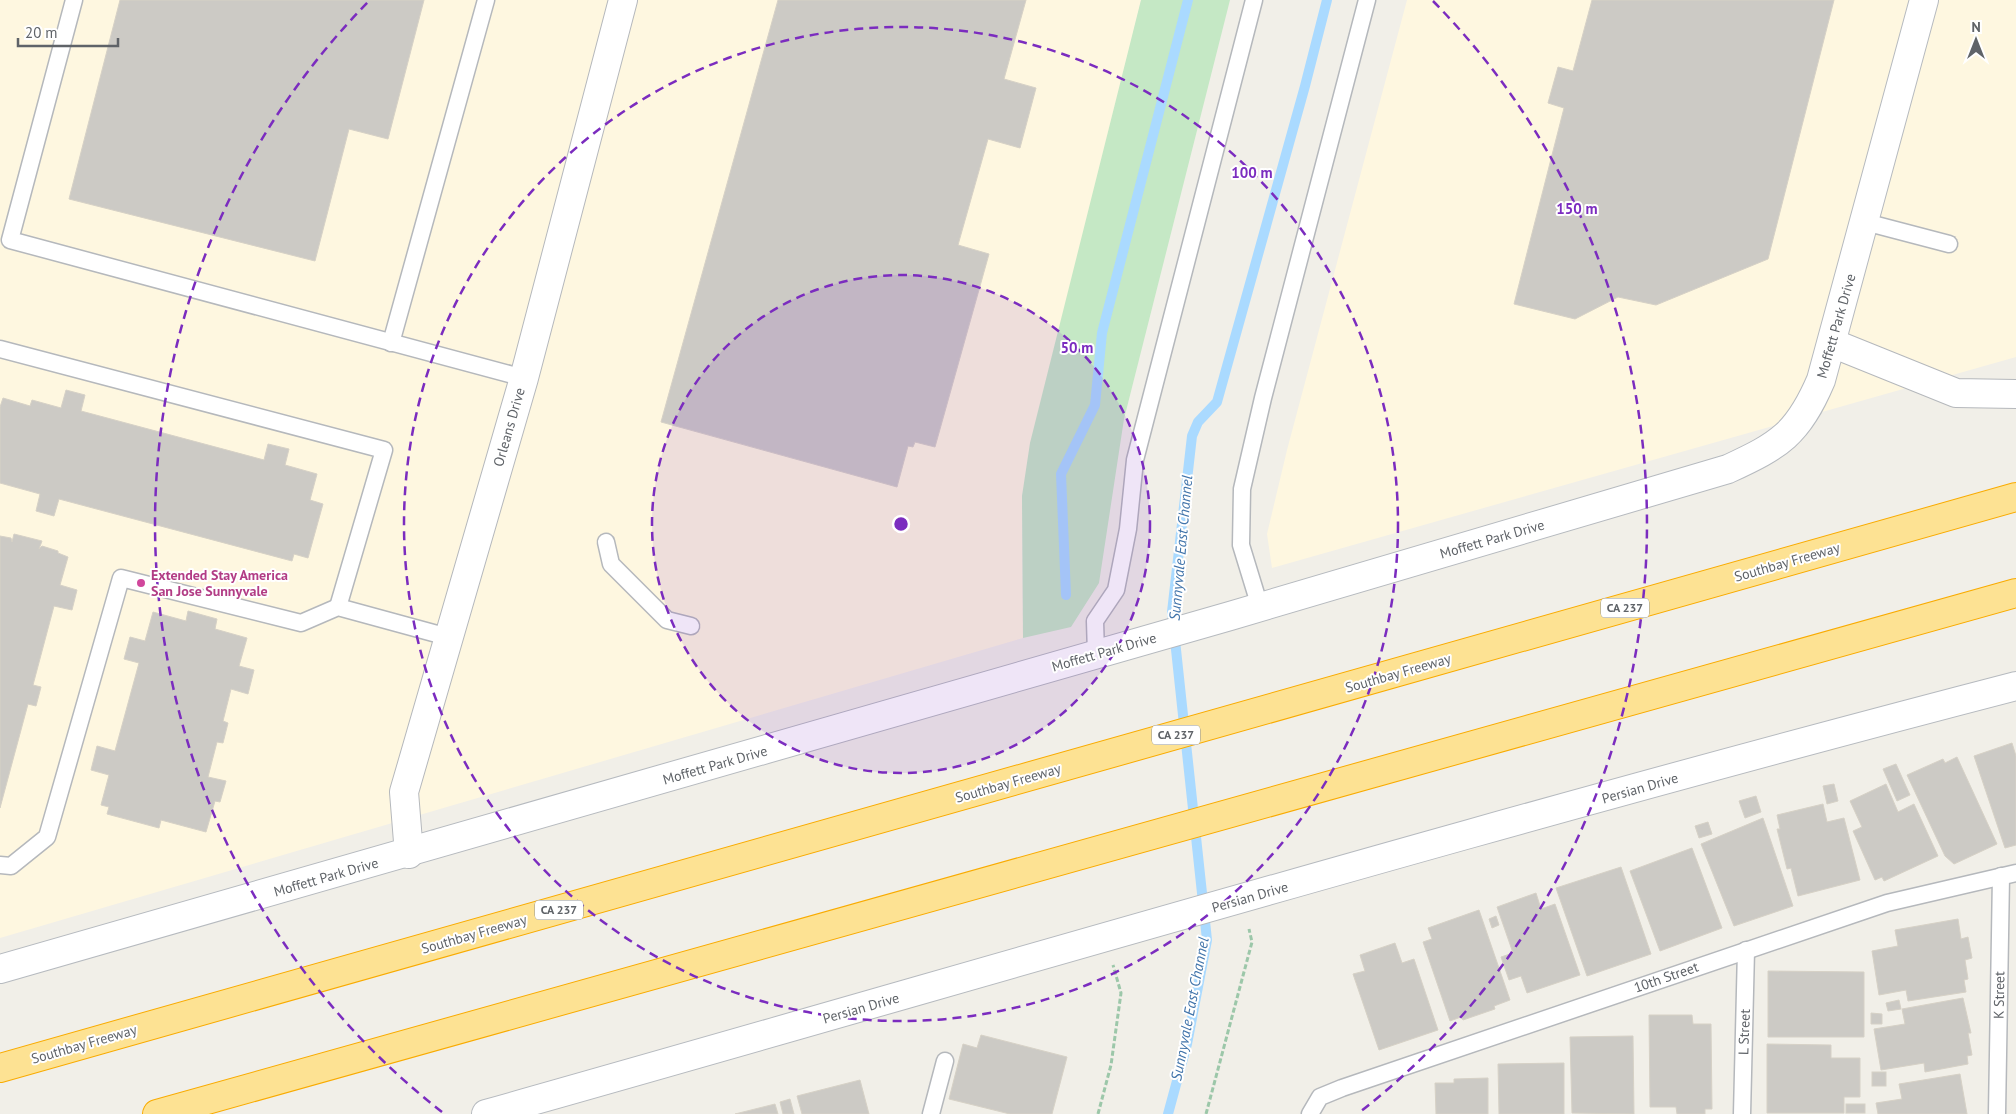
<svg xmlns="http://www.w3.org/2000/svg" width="2016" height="1114" font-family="'PT Sans',sans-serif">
<rect width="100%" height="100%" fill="#f1efe8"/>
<!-- commercial -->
<g fill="#fef7e0">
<path d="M0,0H1141L1022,496L1023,638L0,938Z"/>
<path d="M1407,0H2016V357L1272,568L1267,534L1287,450Z"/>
</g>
<!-- green -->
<path fill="#c5e8c5" d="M1141,0H1230L1124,419L1099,583L1071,627L1023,638L1022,496L1030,443Z"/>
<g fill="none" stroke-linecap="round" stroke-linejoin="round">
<!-- stream -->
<g stroke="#aadaff" stroke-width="10">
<path d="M1066,595L1061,474L1095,405L1102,333L1188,0"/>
<path d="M1168,1114L1187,1044L1207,940L1172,612L1192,436L1198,422L1217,402L1305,86L1327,0"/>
</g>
</g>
<!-- building -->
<g fill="#cccac5" stroke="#d6d1c6">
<path d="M120,0H424L388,139L349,129L315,261L69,199Z"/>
<path d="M778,0H1026L1004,79L1036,88L1020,148L988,139L958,245L989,254L935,447L915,442L913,447L908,446L897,487L661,422Z"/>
<path d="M1592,0H1834L1768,259L1656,305L1618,297L1575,319L1514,304L1564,108L1548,103L1558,67L1573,71Z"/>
<path d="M66,390L85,395L81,411L264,460L268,444L289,449L285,465L317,474L310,500L323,504L308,558L294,554L292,561L59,499L54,516L36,511L40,494L0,483V407L3,398L30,406L32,400L61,408Z"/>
<path d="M14,534L42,541L39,549L42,546L58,551V553L68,557L60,585L77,590L72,610L54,606L33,685L41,687L36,706L28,704L0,808V536L11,538L12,542Z"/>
<path d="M188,611L217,619L215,629L247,638L239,666L254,670L248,694L231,689L223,721L228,723L223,743L217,742L208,777L226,781L220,802L215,801L206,832L161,820L159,828L107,814L109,807L101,805L109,775L91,770L97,746L115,751L139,663L124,659L130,637L145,641L153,612L186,621Z"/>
<path d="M2012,743L2016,756V845L2005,848L1974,756Z"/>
<path d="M1957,757L1997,844L1954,864L1945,856L1907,775L1943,759L1945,763Z"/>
<path d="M1896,764L1910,795L1897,801L1883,769Z"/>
<path d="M1834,784L1838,801L1827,804L1823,786Z"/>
<path d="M1886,784L1898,812L1914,804L1938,856L1884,881L1882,877L1875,880L1853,831L1862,827L1850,801Z"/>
<path d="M1756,796L1761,812L1745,818L1739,801Z"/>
<path d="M1823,804L1827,822L1844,818L1860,880L1798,896L1791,868L1787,869L1777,829H1780L1777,815Z"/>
<path d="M1763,818L1793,906L1734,926L1701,844Z"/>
<path d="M1708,822L1712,834L1699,838L1695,826Z"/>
<path d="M1692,848L1722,928L1660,951L1630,871Z"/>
<path d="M1621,867L1651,954L1587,976L1556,888Z"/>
<path d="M1536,893L1541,909L1555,904L1580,975L1527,993L1521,976L1509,980L1501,957L1513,953L1497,907Z"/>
<path d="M1479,910L1510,1000L1494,1006L1495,1009L1463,1020L1461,1017L1450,1021L1423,942L1432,939L1428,928Z"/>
<path d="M1496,916L1499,925L1492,928L1489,919Z"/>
<path d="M1958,919L1961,939L1968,937L1972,958L1965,960L1968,979L1964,980L1966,992L1908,1001L1906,990L1879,995L1872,951L1898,946L1895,930Z"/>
<path d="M1395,943L1402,963L1414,959L1438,1030L1379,1050L1353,974L1365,971L1360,955Z"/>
<path d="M1768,971L1864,972V1037H1768Z"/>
<path d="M1963,998L1971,1033H1968L1972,1055L1967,1056L1968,1064L1925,1072L1924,1063L1881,1070L1874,1029L1905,1024L1902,1009Z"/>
<path d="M1899,1000L1901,1009L1888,1011L1886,1003Z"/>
<path d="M1871,1013L1882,1014V1024H1871Z"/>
<path d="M1649,1015H1692L1693,1024H1711L1712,1109H1705V1114H1677L1676,1107H1650Z"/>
<path d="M981,1035L1067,1057L1052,1114H1010L949,1099L963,1044L977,1048Z"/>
<path d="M1633,1036L1634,1114L1572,1113L1570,1037Z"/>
<path d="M1767,1044L1831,1045V1058H1860V1097H1844V1113H1767Z"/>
<path d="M1564,1063V1114H1499L1498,1064Z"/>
<rect x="1872" y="1072" width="14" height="14"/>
<path d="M1960,1074L1967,1114H1878L1876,1103L1902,1099L1899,1084Z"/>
<path d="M1488,1078V1114H1436L1435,1083H1454V1079Z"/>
<path d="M860,1080L869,1114H802L797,1096Z"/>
<path d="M790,1099L794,1114H783L780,1102Z"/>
<path d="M775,1104L778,1114H735Z"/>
<rect x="1846" y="1104" width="19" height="9"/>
</g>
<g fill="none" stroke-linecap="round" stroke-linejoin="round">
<defs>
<g id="lane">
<path d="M74,0L10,240L524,378"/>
<path d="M1865,222L1949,244"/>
<path d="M391,343L486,0"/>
<path d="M0,349L384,450L338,607"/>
<path d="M606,542L611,564L667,620L691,626"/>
<path d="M1260,607L1241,545L1242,489L1263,398L1367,0"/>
<path d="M1096,654L1095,621L1116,590L1128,529L1135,460L1254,0"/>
<path d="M0,865L11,866L47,837L121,578L301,623L338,607L448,637"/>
<path d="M931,1114L945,1061"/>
<path d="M1310,1114L1320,1097L1342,1088L1887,903L2016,873"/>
<path d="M1742,1114L1746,950"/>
<path d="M1997,1114L2001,876"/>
</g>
<g id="street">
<path d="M1832,343L1956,393L2016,394"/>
<path d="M409,854L404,792L524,378L623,0"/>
</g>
<g id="secondary">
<path d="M0,969L1230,616L1728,469C1780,445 1798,434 1821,380L1924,0"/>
<path d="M486,1114C996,970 1503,819 2016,686"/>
</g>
<g id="highway">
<path d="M0,1068L2016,497"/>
<path d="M157,1114L2016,593"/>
</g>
</defs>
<!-- lane casing -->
<use href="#lane" stroke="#b5b8bc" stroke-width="19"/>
<!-- street casing -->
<use href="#street" stroke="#b5b8bc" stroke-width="30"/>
<!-- secondary casing -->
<use href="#secondary" stroke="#b6babf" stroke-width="30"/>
<!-- highway casing -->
<use href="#highway" stroke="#f9ab00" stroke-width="30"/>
<!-- path -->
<g stroke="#9cc7a9" stroke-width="3" stroke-dasharray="5 2.5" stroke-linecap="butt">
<path d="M1098,1114L1111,1065L1121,993L1113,965"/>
<path d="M1206,1114L1252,942L1249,929"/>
</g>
<!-- lane -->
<use href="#lane" stroke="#fff" stroke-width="16"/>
<!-- street -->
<use href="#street" stroke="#fff" stroke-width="28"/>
<!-- secondary -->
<use href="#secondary" stroke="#fff" stroke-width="28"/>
<!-- highway -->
<use href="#highway" stroke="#fde293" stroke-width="28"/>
</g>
<!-- distance rings -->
<circle cx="901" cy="524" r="249" fill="#7b2cbf" fill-opacity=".12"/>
<g fill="none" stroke="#7b2cbf" stroke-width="2.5" stroke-dasharray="9 6">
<circle cx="901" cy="524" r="249"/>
<circle cx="901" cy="524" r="497"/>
<path d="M442 1112A746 746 0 0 1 369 1M1433 1A746 746 0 0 1 1360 1112"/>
</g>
<!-- markers -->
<circle fill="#d1479c" stroke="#fff" stroke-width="2" cx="141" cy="583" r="5"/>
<g text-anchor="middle" stroke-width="4" stroke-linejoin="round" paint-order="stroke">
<!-- shield labels -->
<g fill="#fff" stroke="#8f9295" stroke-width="1">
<rect x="1601" y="598.5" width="48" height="19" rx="4"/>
<rect x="1152" y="725.5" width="48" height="19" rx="4"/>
<rect x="535" y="900.5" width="48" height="19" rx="4"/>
</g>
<g font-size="12" font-weight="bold" fill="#5f6368">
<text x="1625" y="612">CA 237</text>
<text x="1176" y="739">CA 237</text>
<text x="559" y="914">CA 237</text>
</g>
<!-- street labels -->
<g font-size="14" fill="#5f6368" stroke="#fff">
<text transform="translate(1836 326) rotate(-74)" y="5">Moffett Park Drive</text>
<text transform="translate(509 427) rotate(-74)" y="5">Orleans Drive</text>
<text transform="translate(1492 539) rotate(-16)" y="5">Moffett Park Drive</text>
<text transform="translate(1787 562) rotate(-16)" y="5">Southbay Freeway</text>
<text transform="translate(1104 652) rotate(-16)" y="5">Moffett Park Drive</text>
<text transform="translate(1398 673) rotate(-16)" y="5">Southbay Freeway</text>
<text transform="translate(715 765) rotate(-16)" y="5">Moffett Park Drive</text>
<text transform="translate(1008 783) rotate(-16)" y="5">Southbay Freeway</text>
<text transform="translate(1640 788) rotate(-16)" y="5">Persian Drive</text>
<text transform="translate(326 877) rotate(-16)" y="5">Moffett Park Drive</text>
<text transform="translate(1250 897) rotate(-16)" y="5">Persian Drive</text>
<text transform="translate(474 934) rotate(-16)" y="5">Southbay Freeway</text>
<text transform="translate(1666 977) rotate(-19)" y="5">10th Street</text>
<text transform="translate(1999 995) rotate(-89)" y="5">K Street</text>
<text transform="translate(861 1008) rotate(-16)" y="5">Persian Drive</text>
<text transform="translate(1744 1032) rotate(-88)" y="5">L Street</text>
<text transform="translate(84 1044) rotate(-16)" y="5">Southbay Freeway</text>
</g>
<!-- hotel labels -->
<g font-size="14" font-weight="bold" fill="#b23c85" stroke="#fff" text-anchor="start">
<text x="151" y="580">Extended Stay America<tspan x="151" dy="16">San Jose Sunnyvale</tspan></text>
</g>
<!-- water labels -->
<g font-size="15" font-style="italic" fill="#4174aa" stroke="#fff">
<text transform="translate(1181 548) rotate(-85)" y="5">Sunnyvale East Channel</text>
<text transform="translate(1190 1009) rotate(-79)" y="5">Sunnyvale East Channel</text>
</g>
</g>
<circle cx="901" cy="524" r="8" fill="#7b2cbf" stroke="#fff" stroke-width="2.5"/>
<g font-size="15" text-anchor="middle" font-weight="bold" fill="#7b2cbf" stroke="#fff" stroke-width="4" stroke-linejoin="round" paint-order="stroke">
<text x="1252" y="178">100 m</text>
<text x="1577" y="214">150 m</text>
<text x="1077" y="353">50 m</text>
</g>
<!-- north arrow -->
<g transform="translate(1976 40)" stroke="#ffffff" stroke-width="4" paint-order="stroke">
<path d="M0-4L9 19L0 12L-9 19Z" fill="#5f6368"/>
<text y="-8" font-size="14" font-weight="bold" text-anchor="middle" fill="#5f6368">N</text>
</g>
<!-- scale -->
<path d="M18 38v8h100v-8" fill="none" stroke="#5f6368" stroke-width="2.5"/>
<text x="25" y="38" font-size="15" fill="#5f6368" stroke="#ffffff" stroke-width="4" paint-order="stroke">20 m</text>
</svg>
